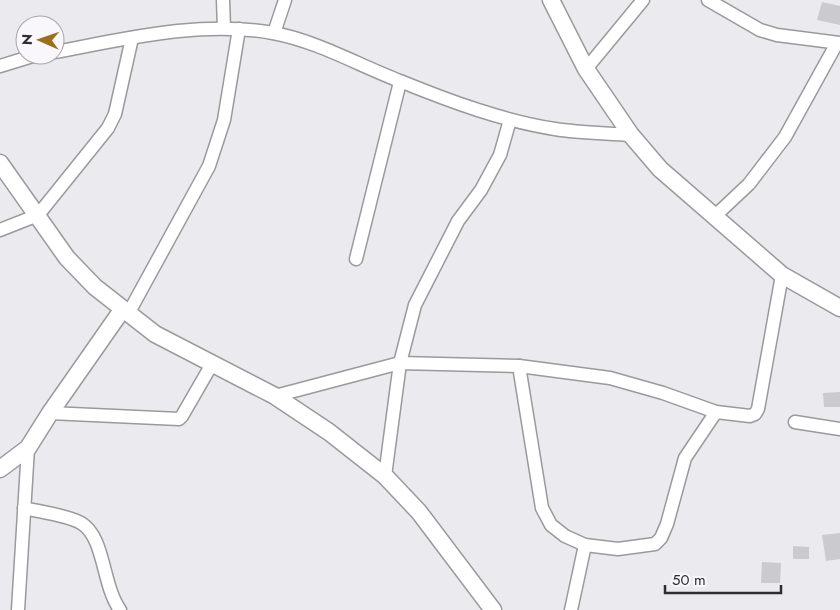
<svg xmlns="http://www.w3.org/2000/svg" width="840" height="610" font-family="Jost,sans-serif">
<rect width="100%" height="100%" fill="#ebeaee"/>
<!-- building -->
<g fill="#cbcace">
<path d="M822,2L840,6V25L817,20Z"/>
<path d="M840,392V407H824L823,393Z"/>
<path d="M840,533V559L826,561L822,535Z"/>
<path d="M793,546L809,547V559H793Z"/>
<path d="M762,562L781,563L780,583H761Z"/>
</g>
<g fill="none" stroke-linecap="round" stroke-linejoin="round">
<defs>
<g id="minor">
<path d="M223,0L224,28"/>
<path d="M708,0L760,30L777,35L840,43"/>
<path d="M274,33L285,0"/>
<path d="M55,52C125,39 201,20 273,33C317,41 358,65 400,81C449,101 503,121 555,129C580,133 606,133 631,135"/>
<path d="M0,66L36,55"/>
<path d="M586,69L643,0"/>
<path d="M715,216L749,184L785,137L837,43"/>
<path d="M0,230L38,215L108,128L115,114L132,38"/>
<path d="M356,259L400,82"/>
<path d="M128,314L209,166L224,120L239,29"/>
<path d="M519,366L542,508L551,525L565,536L585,545L618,549L655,544L661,538L667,524L685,458L716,412"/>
<path d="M275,396L400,363L519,366L610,378L663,393L716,412L750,416L755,414L758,409L782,275"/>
<path d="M50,413L179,419L182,416L212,364"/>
<path d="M795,422L840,429"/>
<path d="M385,476L400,363L415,305L458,221L481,190L500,155L510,120"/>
<path d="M24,508C40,512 67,515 81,523C105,537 102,585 120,610"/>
<path d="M18,610L28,448"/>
<path d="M571,610L585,545"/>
</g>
<g id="tertiary">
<path d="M551,0L586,69L631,135L660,169L782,275L840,308"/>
<path d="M0,163L67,258L95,287L155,334L275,396L329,432L385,476L419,512L493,610"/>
<path d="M0,469L28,448L50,413L122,310"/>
</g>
</defs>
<!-- minor casing -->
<use href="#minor" stroke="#9a999d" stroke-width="15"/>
<!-- tertiary casing -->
<use href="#tertiary" stroke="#9a999d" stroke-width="19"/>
<!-- minor -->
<use href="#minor" stroke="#fff" stroke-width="12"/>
<!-- tertiary -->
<use href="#tertiary" stroke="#fff" stroke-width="16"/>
</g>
<!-- north arrow -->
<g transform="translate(40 40) rotate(272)"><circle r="24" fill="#f9f7fc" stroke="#a7a6aa"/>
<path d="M0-4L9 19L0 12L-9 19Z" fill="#9a701e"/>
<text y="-8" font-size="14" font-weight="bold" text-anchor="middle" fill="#2d2d2e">N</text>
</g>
<!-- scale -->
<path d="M665 585v8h116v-8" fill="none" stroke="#2d2d2e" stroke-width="2.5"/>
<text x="672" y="585" font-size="15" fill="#2d2d2e" stroke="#f9f7fc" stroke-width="4" paint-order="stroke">50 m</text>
</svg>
